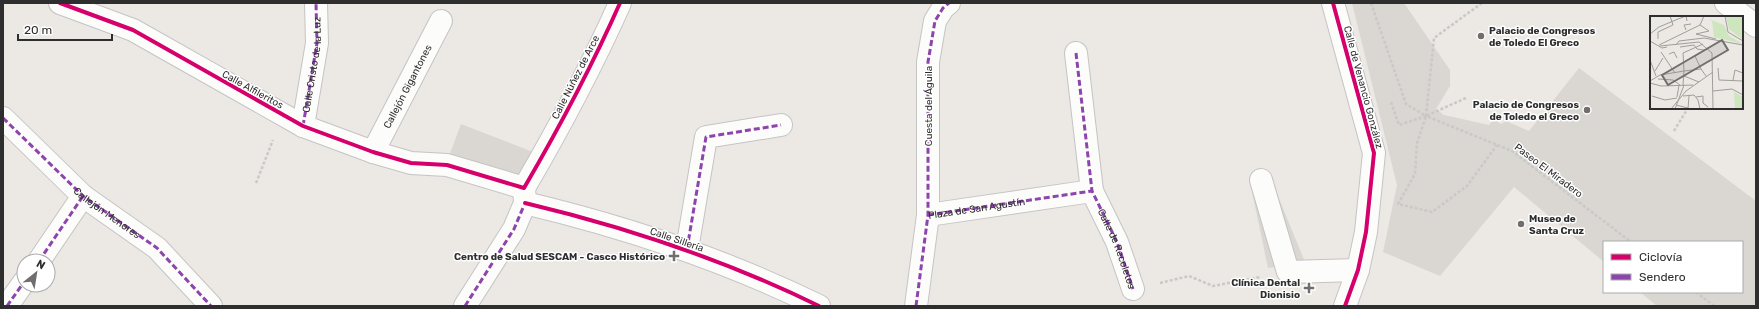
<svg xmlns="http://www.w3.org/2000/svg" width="1759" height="309" font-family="Rubik,sans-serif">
<rect width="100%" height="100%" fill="#ece8e4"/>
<!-- plaza -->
<g fill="#dad6d2">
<path d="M1352,3H1404L1450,70V86L1436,109L1444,115L1489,125L1493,119L1501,124L1506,121L1529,131L1579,68L1756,201V306H1657L1640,292H1742V242H1604V262L1514,187L1440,276L1383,252L1397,185Z"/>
<path d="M461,124L533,152L531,191L448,159Z"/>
<path d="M1268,172L1305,262L1268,268L1249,177Z"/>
</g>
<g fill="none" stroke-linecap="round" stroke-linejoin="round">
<defs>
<g id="minor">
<path d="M60,3L133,30L303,126L373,152L411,163L447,165L524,188C559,128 592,66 620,3"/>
<path d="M1333,3L1374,153L1366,232L1358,270L1345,306"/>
<path d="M1726,3L1756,26"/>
<path id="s1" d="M1076,53L1092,191L1117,242L1133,289"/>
<path d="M3,118L83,196L157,248L211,306"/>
<path id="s2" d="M303,126L317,43L316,3"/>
<path id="s3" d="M373,152L441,21"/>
<path d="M1261,180L1288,272L1358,270"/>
<path d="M525,203C626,227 725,260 819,306"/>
<path d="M928,215L1092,191"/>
<path d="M687,249L706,137L781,125"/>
<path d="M39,261L83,196"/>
<path d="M7,306L24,282"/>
<path d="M465,306L514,229L525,203L524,188"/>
<path d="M916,306L928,215V62L935,21L943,8L949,3"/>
</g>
</defs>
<!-- minor casing -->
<use href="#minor" stroke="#c5c4c5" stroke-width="24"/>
<!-- path -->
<g stroke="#c9c9c8" stroke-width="2.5" stroke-dasharray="3 2" stroke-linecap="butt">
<path d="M1371,3L1406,104L1426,116L1399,125L1391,102"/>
<path d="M1482,3L1434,38L1426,116L1512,151L1631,242"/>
<path d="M1466,98L1426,116L1417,143L1415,174L1398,204L1432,212L1467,186L1497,145"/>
<path d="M1674,131L1688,108"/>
<path d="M256,183L273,140"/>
<path d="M1160,283L1189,276L1213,286L1260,277"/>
<path d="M1696,292L1714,306"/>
</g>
<!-- minor -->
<use href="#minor" stroke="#fcfcfb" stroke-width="22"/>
<!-- quiet -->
<g stroke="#8e44ad" stroke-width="3" stroke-dasharray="6 3" stroke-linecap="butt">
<path d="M1076,53L1092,191L1117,242L1133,289"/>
<path id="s4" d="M3,118L83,196L157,248L211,306"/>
<path d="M303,126L317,43L316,3"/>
<path id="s5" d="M928,215L1092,191"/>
<path d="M687,249L706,137L781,125"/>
<path d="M39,261L83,196"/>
<path d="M7,306L24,282"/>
<path d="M465,306L514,229L525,203H527"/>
<path d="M916,306L928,215V62L935,21L943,8L949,3"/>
</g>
<defs>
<g id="cycleway">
<path d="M60,3L133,30L303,126L373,152L411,163L447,165L524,188C559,128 592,66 620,3"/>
<path d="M1333,3L1374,153L1366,232L1358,270L1345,306"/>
<path d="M525,203C626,227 725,260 819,306"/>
</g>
</defs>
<!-- cycleway casing -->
<use href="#cycleway" stroke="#fff" stroke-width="6"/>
<!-- cycleway -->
<use href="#cycleway" stroke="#d6006c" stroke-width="4"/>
</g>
<!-- markers -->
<g fill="#706f6e" stroke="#fff" stroke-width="1.5">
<circle cx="1481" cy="36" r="4"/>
<circle cx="1587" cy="110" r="4"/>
<circle cx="1521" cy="224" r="4"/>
<path d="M672 250h4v4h4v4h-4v4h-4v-4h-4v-4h4z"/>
<path d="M1307 282h4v4h4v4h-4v4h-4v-4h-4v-4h4z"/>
</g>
<g text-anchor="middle" stroke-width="3" stroke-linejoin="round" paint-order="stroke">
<!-- poi labels -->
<g font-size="10" font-weight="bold" fill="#2e2e2e" stroke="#fff" text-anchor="end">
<text x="1489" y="34" text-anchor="start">Palacio de Congresos<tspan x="1489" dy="12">de Toledo El Greco</tspan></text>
<text x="1579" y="108">Palacio de Congresos<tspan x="1579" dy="12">de Toledo el Greco</tspan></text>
<text x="1529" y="222" text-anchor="start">Museo de<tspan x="1529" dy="12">Santa Cruz</tspan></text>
<text x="665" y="260">Centro de Salud SESCAM - Casco Histórico</text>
<text x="1300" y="286">Clínica Dental<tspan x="1300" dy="12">Dionisio</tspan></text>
</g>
<!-- street labels -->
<g font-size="10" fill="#2e2e2e" stroke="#fff">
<text dy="4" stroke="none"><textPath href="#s2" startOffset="62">Calle Cristo de la Luz</textPath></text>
<text transform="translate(575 77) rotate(-63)" y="4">Calle Núñez de Arce</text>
<text dy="4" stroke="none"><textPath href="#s3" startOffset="74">Callejón Gigantones</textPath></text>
<text transform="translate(1364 87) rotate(75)" y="4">Calle de Venancio González</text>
<text transform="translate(253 89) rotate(29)" y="4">Calle Alfileritos</text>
<text transform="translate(928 106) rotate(-90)" y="4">Cuesta del Águila</text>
<text transform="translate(1549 170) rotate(37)" y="4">Paseo El Miradero</text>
<text dy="4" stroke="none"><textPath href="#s5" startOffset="49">Plaza de San Agustín</textPath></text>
<text dy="4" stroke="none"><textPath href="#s4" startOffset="141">Callejón Menores</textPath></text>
<text transform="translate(677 239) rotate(19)" y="4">Calle Sillería</text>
<text dy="4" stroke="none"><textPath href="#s1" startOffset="202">Calle de Recoletos</textPath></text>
</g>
</g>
<!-- overview -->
<g transform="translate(1650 16)">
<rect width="93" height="93" fill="#ece8e4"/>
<path d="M76,0H93V24L79,13ZM59,3L74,9L79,20L93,28L64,21L62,5Z" fill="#cee6be"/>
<path d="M84,76L93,81L92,93H85Z" fill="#cee6be"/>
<path fill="none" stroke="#a09e9b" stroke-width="1" d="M75,0L78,16L93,25M50,9L59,15L46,18L66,23M36,14L34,9L41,8M0,18L9,11L28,3L36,0L37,5M8,23V16L23,9L20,0M0,25L12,32L17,31M9,29L50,9L54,0M26,29L29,25L54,22L93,29M10,30L49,26L62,37L63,93M30,31L44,29L47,33L54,34M11,36L25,57M19,38L24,36L27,42M45,40L51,53M0,44L6,60M68,52L69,64L93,65M5,55L13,42M34,55L51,53L56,60M34,60L49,66M8,63L23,64L30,69M83,64L85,54L93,57M0,65L10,59L34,55L33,37L53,28M0,67L11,70L43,69M33,69L34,55M63,75L82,73L93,79M2,80L15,84L27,82M33,80L44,79L48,84L50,93M27,81L29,69M46,81L53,80V87L58,91M26,89L38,92M21,93L36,75L63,56M25,93L34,69M38,93L39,80"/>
<path fill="#706f6e" fill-opacity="0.15" stroke="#706f6e" stroke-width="2" d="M72,24L78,34L18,69L12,59Z"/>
<rect width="93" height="93" fill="none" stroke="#2e2e2e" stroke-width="2"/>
</g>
<!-- border -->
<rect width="1759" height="309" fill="none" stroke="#2e2e2e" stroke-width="8"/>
<!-- legend -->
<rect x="1603" y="241" width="140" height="52" fill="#ffffff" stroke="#ababab"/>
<rect x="1611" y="254" width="20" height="6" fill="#d6006c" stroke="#ababab"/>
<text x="1639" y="261" font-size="12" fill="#2e2e2e">Ciclovía</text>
<rect x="1611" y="274" width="20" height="6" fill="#8e44ad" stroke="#ababab"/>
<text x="1639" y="281" font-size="12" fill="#2e2e2e">Sendero</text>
<!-- north arrow -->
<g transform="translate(36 273) rotate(30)"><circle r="19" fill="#ffffff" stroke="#ababab"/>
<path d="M0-3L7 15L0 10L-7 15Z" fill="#706f6e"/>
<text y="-6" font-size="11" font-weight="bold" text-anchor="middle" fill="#2e2e2e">N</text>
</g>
<!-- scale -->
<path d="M18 34v6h94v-6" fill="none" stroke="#2e2e2e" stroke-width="2"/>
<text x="24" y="34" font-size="12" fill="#2e2e2e" stroke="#ffffff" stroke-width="3" paint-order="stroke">20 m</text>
</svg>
